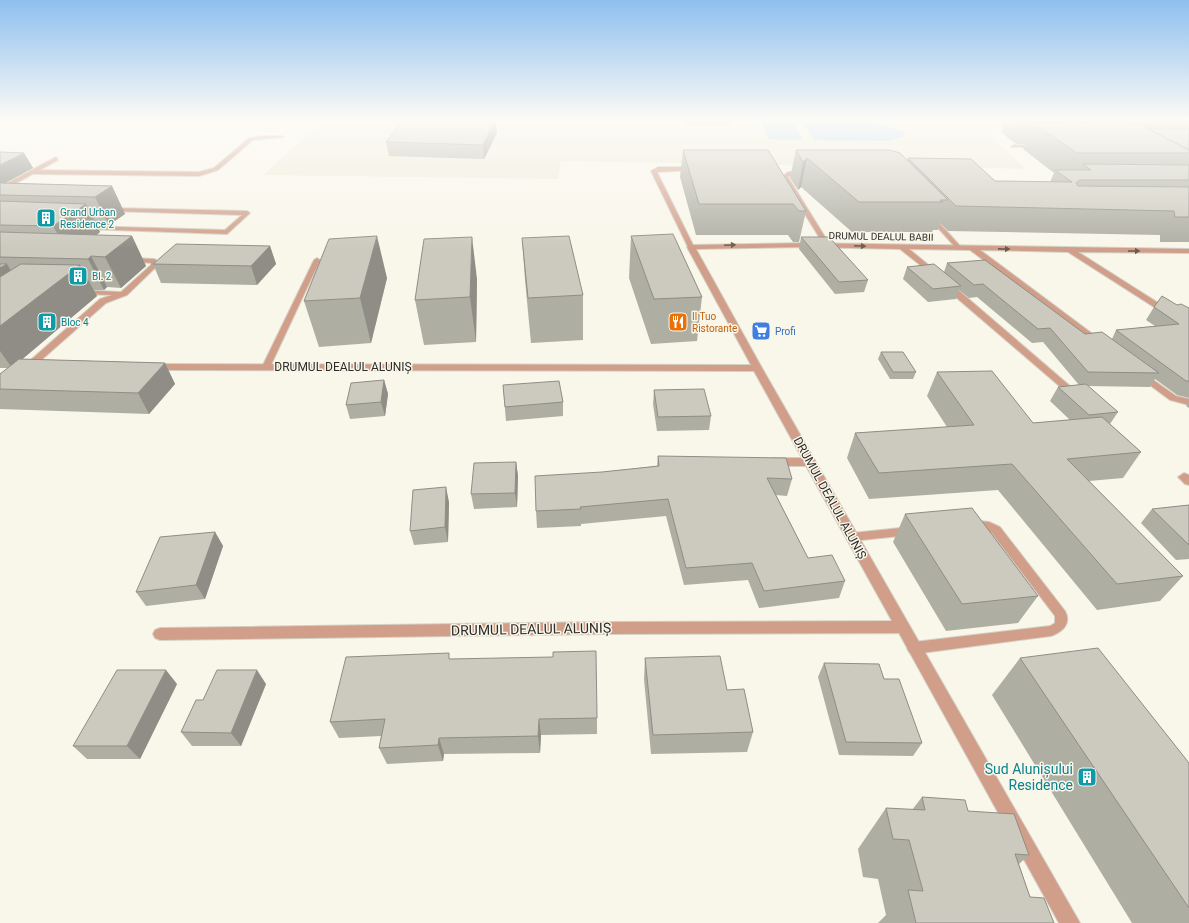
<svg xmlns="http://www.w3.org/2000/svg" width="1189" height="923" font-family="Roboto,sans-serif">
<rect width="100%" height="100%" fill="#f9f6ea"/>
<!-- built -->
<path fill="#efead7" d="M324,120H1045L1060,131L984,130L1026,169L561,161L558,179L263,175Z"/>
<!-- water -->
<g fill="#a7d0fa">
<path d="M760,120H791L803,140L769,139Z"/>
<path d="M804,123C830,123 882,119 903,132L905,136L886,141L814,140Z"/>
</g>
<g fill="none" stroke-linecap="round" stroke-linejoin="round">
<defs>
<g id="service">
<path d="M262,136H282L284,137L253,140L218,170L199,176L32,174L29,172L32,170L199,172L214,168L249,138Z"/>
<path d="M1013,145H1037L1039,146L1037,147H1011Z"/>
<path d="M693,167L695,168V170L657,172L694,247L691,249L688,247L651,171L658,167Z"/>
<path d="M805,171L808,173L807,174L790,176L788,177L830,245L829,246L824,245L782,177L788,172Z"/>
<path d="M111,208L247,211L250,213L227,234L84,229L83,228L86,226L225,230L242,215L109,211V209Z"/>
<path d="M929,216H933L961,247V249H957L929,218Z"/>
<path d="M130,258L154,259L156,260L158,265L127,295L106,303L31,369H25V365L100,299L112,295L82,294L78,292L79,290L121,292L151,265V263L128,261V259Z"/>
<path d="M317,258L320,260L270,367L266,370L263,369L262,367L314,260Z"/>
<path d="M971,520L989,522L1000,527L1065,611C1072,624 1062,632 1051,636L914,654L909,652L907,648L909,644L914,642L1050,626L1055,623V616L992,533L987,530L967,527L965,524L967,521Z"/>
<path d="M910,527L914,528L916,531L914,534L910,535L852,541L848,540L846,537L848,534L852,533Z"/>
</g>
<g id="minor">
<path d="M56,157L58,160L0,192V187Z"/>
<path d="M806,243L1189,249V253L1078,252L1171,311L1172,313L1168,316L1068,252L980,250L1102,341L1103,343L1099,346L970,250L909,249L937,272L938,274L934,276L900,249L806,247L696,249L762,368L1080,923H1059L899,633L606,634L160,640L155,638L153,634L155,630L160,628L606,622L892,621L806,466H772L766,462L772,458H802L754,371L152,370L147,367L152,364L751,365L687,247L691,245Z"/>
<path d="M944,283H950L1077,392L1079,394L1077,396H1071L944,287Z"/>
<path d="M1142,372L1176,396L1189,399V405L1170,400L1139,377L1137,375Z"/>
<path d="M1184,473L1189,475V485L1185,484L1178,477Z"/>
</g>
</defs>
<!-- service casing -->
<use href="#service" stroke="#d4d2c7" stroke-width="2"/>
<!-- minor casing -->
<use href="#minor" stroke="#d4d2c7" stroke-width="2"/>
<!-- service -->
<use href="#service" fill="#d19e8a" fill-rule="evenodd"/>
<!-- minor -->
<use href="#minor" fill="#d19e8a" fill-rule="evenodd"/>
</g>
<!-- wall -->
<g fill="#afaea3">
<rect x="685" y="120" width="46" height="5"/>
<path d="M1005,120H1189V242H1160V235L948,231L940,223L938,230H933L932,232H852L801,187L798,190L790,178L796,150L907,160L908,158L995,181L1050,182L1054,173L1023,149L1025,144H1016L1001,132Z"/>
<path d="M497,133L484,159L389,156L386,142Z"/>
<path d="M683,150H768L806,211L799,242H793L788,235H696L680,177Z"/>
<path d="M0,152L24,153L33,168L4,183L112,186L125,214L109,225H97L100,232L97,235L132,236L146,266L121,288L107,287L104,290H93L97,296L22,359L165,363L175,384L149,414L0,409V374L8,368H0Z"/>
<path d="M631,236L702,297L697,341L651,344L629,278Z"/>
<path d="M801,237L868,280L864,292L835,294L799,249Z"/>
<path d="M522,238L583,295V340L531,343L525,280Z"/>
<path d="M270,246L276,264L257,285L161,283L153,264Z"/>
<path d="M947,263L1085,334L1112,339L1116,330L1155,326L1146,320L1154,307L1177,305L1189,308V398L1177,395L1155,379L1150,387L1087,386L1118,412L1110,424L1141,452L1123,478L1089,481L1183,576L1160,601L1097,610L998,490L869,499L847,458L855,433L947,427L927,396L937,372L1033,423L1070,420L1050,401L1058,387L1079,385L1043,342L1032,343L977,297L969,298L959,290L956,299L928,302L903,279L907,267L944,272Z"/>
<path d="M387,278L371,343L319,347L304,301Z"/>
<path d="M477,279L476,342L424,345L415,300Z"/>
<path d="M881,352L916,372L913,379H890L878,359Z"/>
<path d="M384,380L388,394L385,416L350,419L346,405Z"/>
<path d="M503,385L563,402V416L506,421Z"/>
<path d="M654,390L711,416L709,430L657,431L653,404Z"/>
<path d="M1189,402V408L1186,406Z"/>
<path d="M658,456L792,479L787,496L776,495L808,558L845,581L839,598L759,608L748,580L684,585L666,516L581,524V526L537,528L536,511L602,472L657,466Z"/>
<path d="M516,462L518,476L517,507L474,509L471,494Z"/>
<path d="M449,502L448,542L414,545L410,531Z"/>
<path d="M1189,505V559L1176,560L1141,523L1152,509Z"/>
<path d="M905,514L1038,596L1018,623L946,631L893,542Z"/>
<path d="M215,532L223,546L205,599L146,606L136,592Z"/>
<path d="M645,658L727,690L753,732L747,752L651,754L644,679Z"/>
<path d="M1020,658L1189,763V923H1132L992,695Z"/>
<path d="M451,659L597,718V734L541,735L540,753L444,754L443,761L387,764L379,748L381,736L339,738L330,722Z"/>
<path d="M824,663L884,679L922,743L913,756L839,755L818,677Z"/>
<path d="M177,684L140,759H87L73,746Z"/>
<path d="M266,684L241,746H192L181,732L203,700Z"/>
<path d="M922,797L968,811L1029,855L1019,864L1030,897L1054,923H878L886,915L878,879L863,877L858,849L886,808L912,810Z"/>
</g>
<!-- shaded-wall -->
<g fill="#8f8d85">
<path d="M495,120L497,133L484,159L483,145Z"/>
<path d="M24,153L33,168L0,186V165Z"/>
<path d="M807,158L801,187L798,190L803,162Z"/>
<path d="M112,186L125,214L109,225L95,197Z"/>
<path d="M86,204L100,232L69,255L53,226Z"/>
<path d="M132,236L146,266L121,288L105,257Z"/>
<path d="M377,236L387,278L371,343L360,298Z"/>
<path d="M472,237L477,279L476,342L470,297Z"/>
<path d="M270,246L276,264L257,285L251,266Z"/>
<path d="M91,256L107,287L104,290L88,259Z"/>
<path d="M7,264L26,295L0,314V268Z"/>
<path d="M80,265L97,296L12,368L0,351V326Z"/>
<path d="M165,363L175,384L149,414L138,393Z"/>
<path d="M384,380L388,394L385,416L381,402Z"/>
<path d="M516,462L518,476L517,507L515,493Z"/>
<path d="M446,487L449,502L448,542L445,527Z"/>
<path d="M215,532L223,546L205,599L196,585Z"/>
<path d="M166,670L177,684L140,759L127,746Z"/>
<path d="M257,670L266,684L241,746L231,733Z"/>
<path d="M539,719L541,735L540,753L538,736Z"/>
<path d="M439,738L444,754L443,761L438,745Z"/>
</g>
<!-- building -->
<g fill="#cccabe" stroke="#8f8d85">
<path d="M404,120H495L483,145L386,142Z"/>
<path d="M1020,120H1189V124L1033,123H1024Z"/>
<path d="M1033,123L1139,124L1189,150V153H1077Z"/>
<path d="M1149,129H1189V150Z"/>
<path d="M683,150H768L806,211H799L793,204H699Z"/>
<path d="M796,150H890L900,153L948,200H940L943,202H859L807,158L803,162Z"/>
<path d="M0,152L24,153L0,165Z"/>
<path d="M908,158L971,159L995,181L1072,182L1055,170H1091L1083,164L1189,165V180H1080L1076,183L1078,186L1189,187V217H1175L1174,211L956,206Z"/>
<path d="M0,183L112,186L95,197L0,195Z"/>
<path d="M0,201L86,204L53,226L0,225Z"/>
<path d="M0,232L132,236L105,257L91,256L88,259L0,257Z"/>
<path d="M673,234L702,297L654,299L631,236Z"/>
<path d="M377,236L360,298L304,301L329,239Z"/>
<path d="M569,236L583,295L528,298L522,238Z"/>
<path d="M472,237L470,297L415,300L424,239Z"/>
<path d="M801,237H829L868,280L839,282Z"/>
<path d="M176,244L270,246L251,266L153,264Z"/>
<path d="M985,260L1085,334L1102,332L1159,373L1088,372L1050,328L1038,329L983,284L974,285L947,263Z"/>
<path d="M0,264H7L0,268Z"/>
<path d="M21,264L80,265L0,326V277Z"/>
<path d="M934,264L961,286L933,289L907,267Z"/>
<path d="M1162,296L1177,305L1181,304L1189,308V381H1186L1116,330L1179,324L1154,307Z"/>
<path d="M881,352H903L916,372H893Z"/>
<path d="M19,359L165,363L138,393L0,389V374Z"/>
<path d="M992,371L1033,423L1102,417L1141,452L1067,459L1183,576L1117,584L1012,464L879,473L855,433L974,425L937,372Z"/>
<path d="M384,380L381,402L346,405L351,383Z"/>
<path d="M559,381L563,402L505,407L503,385Z"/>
<path d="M1086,384L1118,412L1089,415L1058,387Z"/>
<path d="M704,389L711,416L658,417L654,390Z"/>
<path d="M658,456L786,458L792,479L767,478L808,558L832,555L845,581L764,591L752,563L686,568L668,499L580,507L581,509L536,511L535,476L602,472L659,466Z"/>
<path d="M516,462L515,493L471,494L474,463Z"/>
<path d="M446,487L445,527L410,531L413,490Z"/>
<path d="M1189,505V545L1152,509Z"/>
<path d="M972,508L1038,596L962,604L905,514Z"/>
<path d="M215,532L196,585L136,592L160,537Z"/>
<path d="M1098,648L1189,763V908L1020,658Z"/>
<path d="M596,651L597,718L539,719L538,736L439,738L438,745L379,748L385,719L330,722L346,657L449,653V659L553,657V652Z"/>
<path d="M720,656L727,690L744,689L753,732L653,735L645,658Z"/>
<path d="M824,663L879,664L884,679H899L922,743L846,742Z"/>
<path d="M117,670H166L127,746H73Z"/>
<path d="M217,670H257L231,733L181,732L196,700H203Z"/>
<path d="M922,797L965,800L968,811L1014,814L1029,855L1015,854L1030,897L1044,898L1054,923H916L908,890L923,891L909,840L893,839L886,808L925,810Z"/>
</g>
<!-- one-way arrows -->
<defs><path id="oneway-solid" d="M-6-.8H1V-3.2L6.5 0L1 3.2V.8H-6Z"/></defs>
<g fill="#6f5a4f">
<use href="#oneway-solid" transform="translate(730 245) rotate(-2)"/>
<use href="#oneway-solid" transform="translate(860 246) rotate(2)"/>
<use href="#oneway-solid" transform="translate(1004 249) rotate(1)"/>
<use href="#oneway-solid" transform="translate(1134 251)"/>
</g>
<!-- sky -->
<linearGradient id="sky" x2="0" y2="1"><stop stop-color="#8ebfef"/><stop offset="0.48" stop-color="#fcfbf6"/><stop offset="1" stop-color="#fcfbf6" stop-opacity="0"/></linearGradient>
<rect width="1189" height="249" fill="url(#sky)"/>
<!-- icons -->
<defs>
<symbol id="building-square" viewBox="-11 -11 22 22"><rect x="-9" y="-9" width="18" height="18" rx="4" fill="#0f9aa8" stroke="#f9f6ea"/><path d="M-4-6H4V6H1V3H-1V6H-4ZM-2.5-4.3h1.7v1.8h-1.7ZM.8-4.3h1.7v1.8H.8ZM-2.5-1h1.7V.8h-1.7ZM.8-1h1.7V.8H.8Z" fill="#fff"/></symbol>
<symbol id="restaurant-square" viewBox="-11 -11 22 22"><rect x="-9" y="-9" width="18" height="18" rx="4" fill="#e8710a" stroke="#f9f6ea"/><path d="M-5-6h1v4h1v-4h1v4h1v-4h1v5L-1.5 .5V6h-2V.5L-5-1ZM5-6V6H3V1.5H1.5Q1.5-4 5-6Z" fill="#fff"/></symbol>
<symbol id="supermarket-square" viewBox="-11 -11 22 22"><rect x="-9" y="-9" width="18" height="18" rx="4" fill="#3f7fe0" stroke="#f9f6ea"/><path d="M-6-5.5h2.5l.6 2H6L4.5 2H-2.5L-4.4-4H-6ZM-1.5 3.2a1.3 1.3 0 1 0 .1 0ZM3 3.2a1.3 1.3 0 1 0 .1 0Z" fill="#fff"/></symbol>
</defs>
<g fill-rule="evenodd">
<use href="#building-square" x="35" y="207" width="22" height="22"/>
<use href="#building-square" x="67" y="265" width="22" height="22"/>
<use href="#building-square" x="36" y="311" width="22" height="22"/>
<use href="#restaurant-square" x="667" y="311" width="22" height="22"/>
<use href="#supermarket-square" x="750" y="320" width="22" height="22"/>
<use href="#building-square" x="1076" y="766" width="22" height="22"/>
</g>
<g text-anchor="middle" stroke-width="3" stroke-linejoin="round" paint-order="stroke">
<!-- far-culture labels -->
<g font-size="10" fill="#0d838f" stroke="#f9f6ea" text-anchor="start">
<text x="60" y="216">Grand Urban<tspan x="60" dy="12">Residence 2</tspan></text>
<text x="92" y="280">Bl. 2</text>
<text x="61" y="326">Bloc 4</text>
</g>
<!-- far-street labels -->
<g font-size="10" fill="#2d2c28" stroke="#f9f6ea">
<text transform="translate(881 236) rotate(1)" y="4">DRUMUL DEALUL BABII</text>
</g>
<!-- far-food labels -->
<g font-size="10" fill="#c56008" stroke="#f9f6ea" text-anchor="start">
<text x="692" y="320">Il Tuo<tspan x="692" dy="12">Ristorante</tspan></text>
</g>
<!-- far-shop labels -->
<g font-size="10" fill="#366cbe" stroke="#f9f6ea" text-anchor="start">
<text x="775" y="335">Profi</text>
</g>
<!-- street labels -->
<g font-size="12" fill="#2d2c28" stroke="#f9f6ea">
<text x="343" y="371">DRUMUL DEALUL ALUNIȘ</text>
<text transform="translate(830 498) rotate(61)" y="4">DRUMUL DEALUL ALUNIȘ</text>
</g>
<!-- near-street labels -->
<g font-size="14" fill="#2d2c28" stroke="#f9f6ea">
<text transform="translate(531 629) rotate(-1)" y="5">DRUMUL DEALUL ALUNIȘ</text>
</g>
<!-- near-culture labels -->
<g font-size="14" fill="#0d838f" stroke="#f9f6ea" text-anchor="end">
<text x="1073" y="774">Sud Alunișului<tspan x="1073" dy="16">Residence</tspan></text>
</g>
</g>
</svg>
